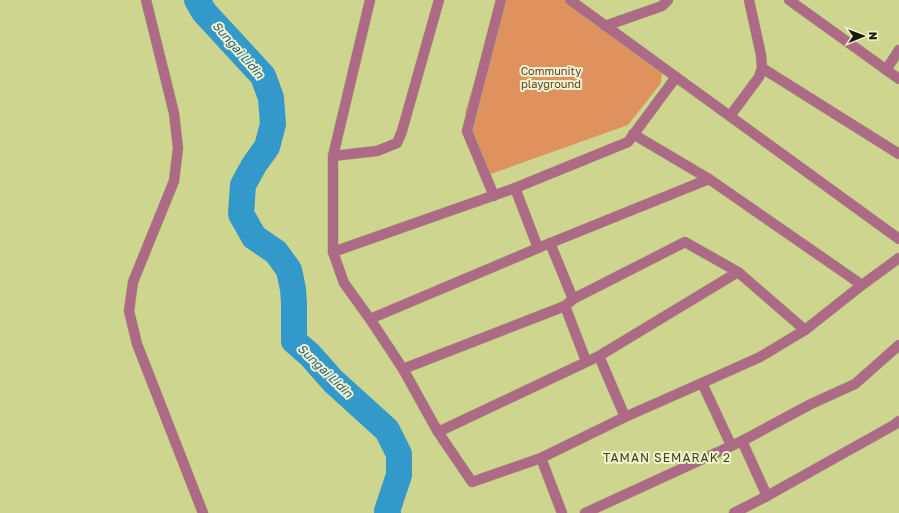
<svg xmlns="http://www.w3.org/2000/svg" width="899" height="513" font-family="'Golos Text',sans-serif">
<rect width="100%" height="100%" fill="#cdd58f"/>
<!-- green -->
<path fill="#df915e" d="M499,0H567L662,72L661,83L628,125L488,175L465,113Z"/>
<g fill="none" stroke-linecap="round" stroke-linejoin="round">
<!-- river -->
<path stroke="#3299ca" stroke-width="26" d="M197,0L204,12L263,76L271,98L273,124L267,147L254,165L243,185L241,214L254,237L276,252L289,270L293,289L294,304V341L310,355L333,381L387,430L399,454V475L387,511L388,513"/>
<defs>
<g id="minor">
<path d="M146,0L174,113L178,148L174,181L133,282L129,311L137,344L203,513"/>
<path d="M370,0L333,156V252L344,283L370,319L403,369L438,432L472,482L541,458L625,417L702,383L760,357L805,330L862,285L899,258"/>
<path d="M570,0L899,239"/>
<path d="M789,0L899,79"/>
<path d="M605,26L662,6L668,0"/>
<path d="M762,68L899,154"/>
<path d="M886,70L899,50"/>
<path d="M730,116L759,77L762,68L761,55L749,0"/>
<path d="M633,134L709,179L862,285"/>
<path d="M333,156L377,151L397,143L402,131L439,0"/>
<path d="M515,188L538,248"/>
<path d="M494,196L467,131L501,0"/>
<path d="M550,243L573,299"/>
<path d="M333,252L515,188L628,142L676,77"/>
<path d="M565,306L586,361"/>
<path d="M370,319L538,248L709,179"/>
<path d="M599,356L625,417"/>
<path d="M403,369L565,306L573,299L685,242L738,272L805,330"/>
<path d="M702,383L731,445"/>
<path d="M438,432L599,356L738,272"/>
<path d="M742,441L767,496"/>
<path d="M541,458L562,513"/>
<path d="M585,513L742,441L811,404L855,384L899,345"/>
<path d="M734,513L767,496L894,425L899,421"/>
</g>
</defs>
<!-- minor casing -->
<use href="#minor" stroke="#adb375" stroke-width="11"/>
<!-- minor -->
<use href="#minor" stroke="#ad6a86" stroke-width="10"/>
</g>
<g text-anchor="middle" stroke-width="4" stroke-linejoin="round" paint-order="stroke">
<!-- park labels -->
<g font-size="11" fill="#643c20" stroke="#eef3d0">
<text x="551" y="75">Community<tspan x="551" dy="13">playground</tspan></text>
</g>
<!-- water labels -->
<g font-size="12" font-style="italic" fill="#275c76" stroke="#eef3d0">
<text transform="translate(238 50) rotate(49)" y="4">Sungai Lidin</text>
<text transform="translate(325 371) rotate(44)" y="4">Sungai Lidin</text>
</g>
<!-- neighbourhood labels -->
<g font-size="12" letter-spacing="1" fill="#424510" stroke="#eef3d0">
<text x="667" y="462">TAMAN SEMARAK 2</text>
</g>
</g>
<!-- north arrow -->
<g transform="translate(863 36) rotate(89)" stroke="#eef3d0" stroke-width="3" paint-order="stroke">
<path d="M0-3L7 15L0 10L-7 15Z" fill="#191a01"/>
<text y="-6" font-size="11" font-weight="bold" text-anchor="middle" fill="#191a01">N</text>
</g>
</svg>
